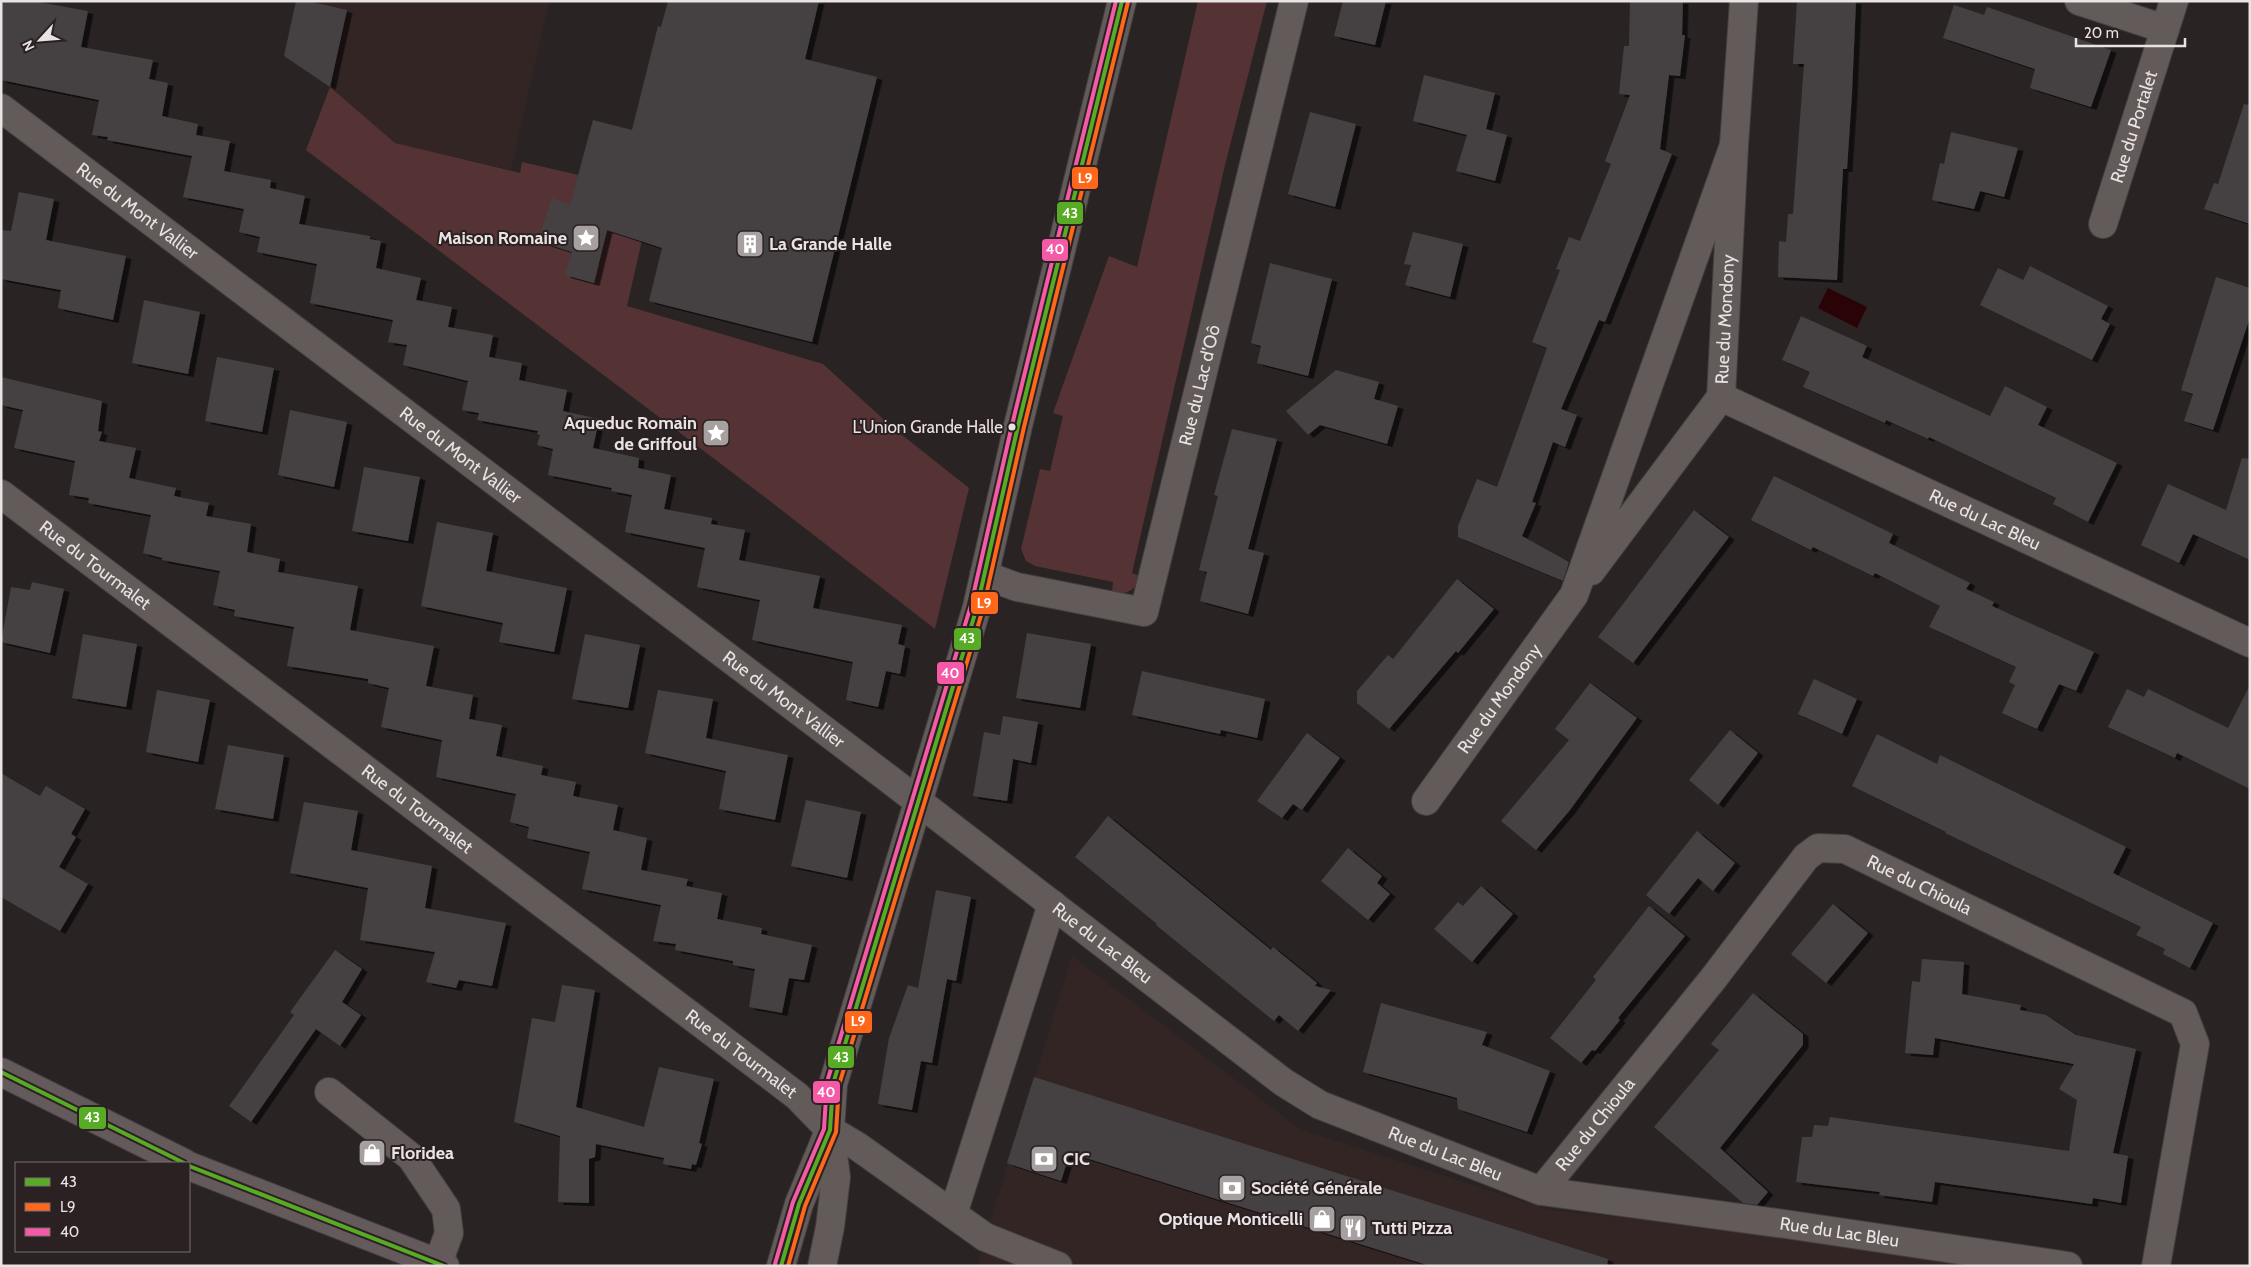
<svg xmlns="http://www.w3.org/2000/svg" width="2251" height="1267" font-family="Cabin,sans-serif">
<defs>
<filter id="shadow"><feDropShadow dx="5.5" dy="3" stdDeviation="0" flood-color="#0009"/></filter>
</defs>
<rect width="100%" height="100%" fill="#292324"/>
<!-- built -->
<g fill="#342525">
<path d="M296,1H549L511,170L394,143L330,87L284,56Z"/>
<path d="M1072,956L1300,1129L1549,1210L1843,1240L2014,1266H977Z"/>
</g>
<!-- green -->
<g fill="#553334">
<path d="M1198,1H1267L1225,165L1132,573L1142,577C1133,591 1128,595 1112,593L1113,582L1035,566L1026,561L1021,549L1040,469L1050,471L1063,416L1053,413L1109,256L1137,267Z"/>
<path d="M330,87L395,143L520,173L522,162L653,192L627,306L823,364L892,427L969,488L935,629L766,498L306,150Z"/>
</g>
<!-- water -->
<path fill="#2a0307" d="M1828,288L1867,307L1857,328L1818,308Z"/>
<!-- building -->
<g fill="#454142" filter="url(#shadow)">
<path d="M1,1H33L88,11L81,47L153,60L149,79L168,83L162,116L198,124L196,135L230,141L224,171L271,180L270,188L305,196L299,224L370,236V239L381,241L376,268L421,278L416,300L452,307L448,327L493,335L489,357L522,363L519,380L567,390L563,411L599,419L593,448L639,458L638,468L671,475L664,509L712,518L711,524L745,530L739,560L820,576L813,608L902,625L898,644L905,646L900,674L886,671L878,707L846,700L853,662L752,640L760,600L697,587L705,548L625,532L632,495L611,491L612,488L548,475L553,449L537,445L540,435L537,434L538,431L477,420L479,413L462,410L468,381L403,365L407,345L388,342L393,320L310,303L317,264L257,252L260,237L239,232L244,209L183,197L192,156L107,140L108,137L92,135L99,100L1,80Z"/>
<path d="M296,1H307L347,10L330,87L284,56Z"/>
<path d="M668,1H819L805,59L877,77L812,342L649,301L662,248L607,230L594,283L565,275L572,252L538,241L552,198L570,205L593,120L632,130L658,26L661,27Z"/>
<path d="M1343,1H1386L1375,45L1334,36Z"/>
<path d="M1630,1H1683L1682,35H1685L1680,76L1669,75L1660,149L1672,154L1605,322L1599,320L1561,409L1577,415L1565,447L1553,442L1532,502L1536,503L1522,536L1569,562L1563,581L1458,537V526L1477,479L1497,487L1547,348L1532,342L1560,270L1556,269L1569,237L1580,241L1611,164L1605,161L1630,95L1619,94L1624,46H1629Z"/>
<path d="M1797,1H1856L1852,93L1847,169H1843L1837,280L1778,277L1779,241L1786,242L1788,214H1793L1804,64H1793Z"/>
<path d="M1954,5L1984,15L1987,7L2111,50L2091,107L2030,88L2035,69L1943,38Z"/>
<path d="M1424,75L1495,93L1486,129L1507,135L1495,181L1456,171L1467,135L1413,121Z"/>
<path d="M2244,104L2250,105V224L2204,209L2214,183L2218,184Z"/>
<path d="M1310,112L1356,124L1335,207L1288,194Z"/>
<path d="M1951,132L2018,148L2004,197L1980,191L1974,209L1932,200L1940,163L1944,164Z"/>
<path d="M19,192L54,199L46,240L126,256L113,320L58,308L61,290L1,279V230L11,231Z"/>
<path d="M1413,232L1463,244L1450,297L1405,285L1411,265L1404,264Z"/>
<path d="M1270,263L1332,279L1308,376L1257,363L1261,346L1251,343Z"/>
<path d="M2030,266L2108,306L2101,319L2110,324L2092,360L1980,305L1998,268L2023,280Z"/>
<path d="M2216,277L2250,288V317L2213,430L2184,421L2193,394L2181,390Z"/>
<path d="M144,300L200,312L188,374L132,363Z"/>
<path d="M1801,316L1867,346L1862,357L1990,416L2005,386L2047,407L2038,425L2117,463L2088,522L2053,504L2056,498L1929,437L1928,439L1886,420L1885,423L1803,387L1810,372L1782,360Z"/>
<path d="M217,357L274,368L262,432L205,421Z"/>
<path d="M1336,370L1379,382L1374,399L1398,406L1387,444L1320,425L1308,435L1286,411Z"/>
<path d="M1,377L102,401L98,431L102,432L99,441L136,448L129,478L176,488L174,496L209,503L206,516L251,524L247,552L280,559L278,572L358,586L350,630L434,646L426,686L473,695L469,719L502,725L496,756L543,766L541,775L576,782L573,796L618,805L613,830L647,838L641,870L688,879L686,886L722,893L717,919L762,928L761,934L812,945L804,980L789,978L782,1013L749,1007L755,969L733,965V961L675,950L676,944L653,941L661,905L582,889L590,852L527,838L529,827L510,822L516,794L436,777L442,740L381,727L389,688L368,683V679L287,666L294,627L234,616L235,610L213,605L220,571L162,560V558L143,553L151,515L88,503L89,498L69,495L75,461L14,448L23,410L1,405Z"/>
<path d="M290,410L347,422L334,487L278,475Z"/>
<path d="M1232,429L1277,439L1248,549L1264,553L1248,614L1200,601L1207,572L1199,570L1218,496L1214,495Z"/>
<path d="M2242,458L2250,459V560L2193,534L2179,563L2141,545L2168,484L2226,510Z"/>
<path d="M364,467L420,477L408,541L352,531Z"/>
<path d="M1774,476L1893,534L1889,543L1970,583L1966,589L1994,602L1992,606L2094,652L2076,691L2059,684L2037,729L2002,713L2015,685L2009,682L2016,667L1929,627L1940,606L1875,573L1873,576L1813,547L1811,550L1751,520Z"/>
<path d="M1694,510L1729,537L1633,663L1598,637Z"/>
<path d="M437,522L493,533L486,571L567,588L554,652L499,642L503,623L421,606Z"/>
<path d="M1457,579L1494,609L1458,653L1456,651L1389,729L1357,703V691L1388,655L1393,659Z"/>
<path d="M32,582L64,589L50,653L1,642L11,587L30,590Z"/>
<path d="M1027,633L1091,644L1080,708L1016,698Z"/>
<path d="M83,634L137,644L126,707L72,698Z"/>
<path d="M585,634L640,645L628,708L572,699Z"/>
<path d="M1142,671L1265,699L1257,738L1221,730L1220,734L1132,715Z"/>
<path d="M1814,679L1857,699L1842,734L1798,714Z"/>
<path d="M1590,683L1637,718L1570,810L1536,850L1501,821L1569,740L1555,729Z"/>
<path d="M2250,685V789L2177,753L2175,758L2108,727L2127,689L2144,697L2148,689L2228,728Z"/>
<path d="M157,690L210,700L198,762L146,752Z"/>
<path d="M658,690L713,699L706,738L788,755L775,820L719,809L726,771L645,753Z"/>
<path d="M1003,716L1038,722L1031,763L1013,759L1007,801L973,796L984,732L1000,735Z"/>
<path d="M1730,730L1758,753L1718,805L1689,780Z"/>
<path d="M1307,733L1340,758L1302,810L1293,804L1282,818L1257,801Z"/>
<path d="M1877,734L1937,764L1940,755L2126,847L2113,873L2213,923L2190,968L2163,954L2165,949L2136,935L2141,927L1945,833L1946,832L1852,786Z"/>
<path d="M228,745L284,755L273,819L215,809Z"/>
<path d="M1,773L40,796L46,786L85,809L71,834L76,837L59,867L88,884L60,931L1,897Z"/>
<path d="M806,800L861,812L847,878L791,866Z"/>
<path d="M304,802L358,811L351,850L432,866L425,908L506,923L492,986L459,980L456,988L426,982L435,952L360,940L368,888L290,873Z"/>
<path d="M1108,816L1271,950L1273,947L1317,983L1315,986L1331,990L1298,1031L1279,1015L1274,1021L1156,925L1157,924L1075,857Z"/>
<path d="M1697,831L1735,863L1713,891L1698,878L1669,914L1646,895Z"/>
<path d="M1348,848L1382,876L1377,883L1390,894L1368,920L1321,881Z"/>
<path d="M1481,886L1513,914L1472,962L1434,929L1458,902L1463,906Z"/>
<path d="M936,890L971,897L956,981L947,979L932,1063L921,1061L912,1110L878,1104L889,1038L908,985L918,988Z"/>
<path d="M1833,904L1868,933L1826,983L1791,954Z"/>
<path d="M1649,906L1685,936L1618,1018L1620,1020L1595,1051L1592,1050L1581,1063L1550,1038L1596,980L1593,977Z"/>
<path d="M335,950L362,969L342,1002L361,1015L340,1046L316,1029L251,1122L229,1106L294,1015L290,1012Z"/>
<path d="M1922,959L1964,962L1962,994L2021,1005L2020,1010L2046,1015L2076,1035L2136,1049L2113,1153L2128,1156L2121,1203L2093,1198L2092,1204L1935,1182L1932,1202L1879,1195L1880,1192L1796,1182L1802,1137H1812L1814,1125L1828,1126L1830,1117L2069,1151L2077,1100L2059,1089L2074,1064L1935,1038L1933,1055L1905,1053L1912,981L1920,982Z"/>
<path d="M562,985L595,990L576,1107L644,1127L659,1067L714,1079L699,1143L702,1144L696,1165L692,1164L691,1169L663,1164L664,1158L596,1144L595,1157L589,1159V1203L558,1202L560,1136L514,1122L532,1018L555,1022Z"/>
<path d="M1753,993L1803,1034V1045L1720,1148L1768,1192L1757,1205L1743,1203L1654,1127L1719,1050L1711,1044Z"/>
<path d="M1381,1003L1487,1032L1482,1045L1550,1071L1527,1132L1458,1109L1457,1098L1363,1072Z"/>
<path d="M1034,1077L1608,1259L1607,1266H1430L1070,1153L1061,1181L1007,1163Z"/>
</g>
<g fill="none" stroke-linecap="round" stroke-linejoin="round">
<defs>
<g id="minor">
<path d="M2079,1L2165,29L2174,1"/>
<path id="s1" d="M1,108L889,779L1283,1082L1320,1105L1541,1191L1785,1224L2068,1266"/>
<path id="s2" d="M2103,224L2165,29"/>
<path id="s3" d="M1721,397L2250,643"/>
<path id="s4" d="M1,494L797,1096L830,1130L857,1146L985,1237L1058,1266"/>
<path id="s5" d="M1591,571L1721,397L1734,145L1744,1"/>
<path id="s6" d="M984,575L1017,587L1144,612L1294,1"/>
<path id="s7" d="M1426,801L1574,595L1734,145"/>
<path d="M329,1092L411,1157L446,1209L449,1233L438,1263"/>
<path id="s8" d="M1541,1191L1713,979L1806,857L1818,848L1845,849L2183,1013L2195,1044L2156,1266"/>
<path d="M953,1214L1052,904"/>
<path d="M781,1266L799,1204L829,1131"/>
<path d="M822,1266L830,1227L836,1177L830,1130L833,1084L977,607L1018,426L1122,1"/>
</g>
<g id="major">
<path d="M1,1072L184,1163"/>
<path d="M189,1166L445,1266"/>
</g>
</defs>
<!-- minor casing -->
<use href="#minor" stroke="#433f40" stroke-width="30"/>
<!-- major casing -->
<use href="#major" stroke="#433f40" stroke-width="30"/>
<!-- minor -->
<use href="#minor" stroke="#635a5a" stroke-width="28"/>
<!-- major -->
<use href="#major" stroke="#645a5b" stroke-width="28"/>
<defs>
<g id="bus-1">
<path d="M1,1072L184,1163"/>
<path d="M189,1166L444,1266"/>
<path d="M781,1266L799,1204L830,1130L833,1084L977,607L1018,426L1122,1"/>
</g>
<path id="bus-2" d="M788,1266L805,1206L836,1132L839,1085L983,609L1024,427L1128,2"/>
<path id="bus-3" d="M775,1264L793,1202L824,1129L827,1082L971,605L1012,425L1116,1"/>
</defs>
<!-- bus-1 casing -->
<use href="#bus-1" stroke="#2b2122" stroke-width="8"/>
<!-- bus-2 casing -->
<use href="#bus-2" stroke="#2b2122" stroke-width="8"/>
<!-- bus-3 casing -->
<use href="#bus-3" stroke="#2b2122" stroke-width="8"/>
<!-- bus-1 -->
<use href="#bus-1" stroke="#58ac25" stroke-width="4"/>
<!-- bus-2 -->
<use href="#bus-2" stroke="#ff671b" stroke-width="4"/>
<!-- bus-3 -->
<use href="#bus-3" stroke="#f45aa5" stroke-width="4"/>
</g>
<!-- icons -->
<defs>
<symbol id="sight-square" viewBox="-11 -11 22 22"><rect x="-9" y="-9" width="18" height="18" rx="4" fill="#a6a0a0" stroke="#2b2122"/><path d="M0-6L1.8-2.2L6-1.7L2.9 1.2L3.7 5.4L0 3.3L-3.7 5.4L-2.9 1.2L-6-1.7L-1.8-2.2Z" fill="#fff"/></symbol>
<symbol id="building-square" viewBox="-11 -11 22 22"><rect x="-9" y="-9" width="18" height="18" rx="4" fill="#a6a0a0" stroke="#2b2122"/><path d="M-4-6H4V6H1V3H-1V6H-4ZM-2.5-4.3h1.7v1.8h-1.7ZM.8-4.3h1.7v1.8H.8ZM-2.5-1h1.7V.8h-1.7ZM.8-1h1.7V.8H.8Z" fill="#fff"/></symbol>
<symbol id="shop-square" viewBox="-11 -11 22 22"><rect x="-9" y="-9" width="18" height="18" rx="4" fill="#a6a0a0" stroke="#2b2122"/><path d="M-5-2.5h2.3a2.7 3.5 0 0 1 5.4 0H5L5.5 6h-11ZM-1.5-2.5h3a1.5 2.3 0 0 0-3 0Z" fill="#fff"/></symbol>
<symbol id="bank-square" viewBox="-11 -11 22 22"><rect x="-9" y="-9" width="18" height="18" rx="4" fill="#a6a0a0" stroke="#2b2122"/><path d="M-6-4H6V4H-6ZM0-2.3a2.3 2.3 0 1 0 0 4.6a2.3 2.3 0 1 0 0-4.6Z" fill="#fff"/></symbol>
<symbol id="restaurant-square" viewBox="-11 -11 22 22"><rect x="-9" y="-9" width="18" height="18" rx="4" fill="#a6a0a0" stroke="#2b2122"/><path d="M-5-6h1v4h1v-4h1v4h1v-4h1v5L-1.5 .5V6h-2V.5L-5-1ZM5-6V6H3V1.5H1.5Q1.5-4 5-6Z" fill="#fff"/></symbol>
</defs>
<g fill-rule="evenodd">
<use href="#sight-square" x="570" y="222" width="32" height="32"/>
<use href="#building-square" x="734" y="228" width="32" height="32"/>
<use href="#sight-square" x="700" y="417" width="32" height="32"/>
<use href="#shop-square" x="356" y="1137" width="32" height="32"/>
<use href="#bank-square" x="1028" y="1143" width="32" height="32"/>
<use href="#bank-square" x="1216" y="1172" width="32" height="32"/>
<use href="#shop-square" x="1306" y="1203" width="32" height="32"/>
<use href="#restaurant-square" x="1337" y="1212" width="32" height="32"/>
</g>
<!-- markers -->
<circle fill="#eae3e3" stroke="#2b2122" stroke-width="2" cx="1012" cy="427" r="4.5"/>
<g text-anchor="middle" stroke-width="4" stroke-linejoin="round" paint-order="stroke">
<!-- bus labels -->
<g font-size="17" fill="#eae3e3" stroke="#2b2122" text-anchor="end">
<text x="1003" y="433">L'Union Grande Halle</text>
</g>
<!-- street labels -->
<g font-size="18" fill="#eae3e3" stroke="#2b2122">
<text dy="6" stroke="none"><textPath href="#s2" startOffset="102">Rue du Portalet</textPath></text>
<text dy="6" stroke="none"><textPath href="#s1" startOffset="171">Rue du Mont Vallier</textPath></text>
<text dy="6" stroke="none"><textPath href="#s5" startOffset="295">Rue du Mondony</textPath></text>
<text dy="6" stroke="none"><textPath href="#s6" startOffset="398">Rue du Lac d'Oô</textPath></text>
<text dy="6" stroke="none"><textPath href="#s1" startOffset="576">Rue du Mont Vallier</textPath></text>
<text dy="6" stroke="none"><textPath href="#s3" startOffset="291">Rue du Lac Bleu</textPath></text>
<text dy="6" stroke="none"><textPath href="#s4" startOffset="118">Rue du Tourmalet</textPath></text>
<text dy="6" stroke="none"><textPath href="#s7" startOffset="126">Rue du Mondony</textPath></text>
<text dy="6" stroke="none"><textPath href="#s1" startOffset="981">Rue du Mont Vallier</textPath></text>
<text dy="6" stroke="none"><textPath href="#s4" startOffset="522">Rue du Tourmalet</textPath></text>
<text dy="6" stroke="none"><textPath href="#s8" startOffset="551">Rue du Chioula</textPath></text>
<text dy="6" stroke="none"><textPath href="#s1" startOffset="1382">Rue du Lac Bleu</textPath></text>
<text dy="6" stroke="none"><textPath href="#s4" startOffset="928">Rue du Tourmalet</textPath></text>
<text dy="6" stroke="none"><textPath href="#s8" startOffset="86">Rue du Chioula</textPath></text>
<text dy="6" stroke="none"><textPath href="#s1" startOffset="1788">Rue du Lac Bleu</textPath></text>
<text dy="6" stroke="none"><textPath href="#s1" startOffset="2192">Rue du Lac Bleu</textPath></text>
</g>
<!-- poi labels -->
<g font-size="18" font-weight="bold" fill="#eae3e3" stroke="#2b2122" text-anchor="start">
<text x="567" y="244" text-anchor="end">Maison Romaine</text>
<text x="769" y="250">La Grande Halle</text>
<text x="697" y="429" text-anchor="end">Aqueduc Romain<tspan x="697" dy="21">de Griffoul</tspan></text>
<text x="391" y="1159">Floridea</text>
<text x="1063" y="1165">CIC</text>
<text x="1251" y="1194">Société Générale</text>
<text x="1303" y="1225" text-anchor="end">Optique Monticelli</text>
<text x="1372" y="1234">Tutti Pizza</text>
</g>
</g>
<g stroke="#2b2122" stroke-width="2">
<rect x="1071" y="166" width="28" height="24" rx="5" fill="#ff671b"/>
<rect x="1056" y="201" width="28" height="24" rx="5" fill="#58ac25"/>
<rect x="1041" y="238" width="28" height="24" rx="5" fill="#f45aa5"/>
<rect x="970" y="591" width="29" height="24" rx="5" fill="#ff671b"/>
<rect x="953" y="627" width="29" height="24" rx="5" fill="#58ac25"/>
<rect x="936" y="661" width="29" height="24" rx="5" fill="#f45aa5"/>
<rect x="844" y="1010" width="29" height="24" rx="5" fill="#ff671b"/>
<rect x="827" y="1045" width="28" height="24" rx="5" fill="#58ac25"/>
<rect x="812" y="1080" width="29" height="24" rx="5" fill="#f45aa5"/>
<rect x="78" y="1106" width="29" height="24" rx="5" fill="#58ac25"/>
</g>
<g font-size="14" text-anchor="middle" font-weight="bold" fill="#fff">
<text x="1085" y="183">L9</text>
<text x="1070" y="218">43</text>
<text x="1055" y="254">40</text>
<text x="984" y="608">L9</text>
<text x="967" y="643">43</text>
<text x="950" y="678">40</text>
<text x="858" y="1026">L9</text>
<text x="841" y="1062">43</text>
<text x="826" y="1097">40</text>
<text x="92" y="1122">43</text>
</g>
<!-- border -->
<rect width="2251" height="1267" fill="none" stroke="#eae3e3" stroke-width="5"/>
<!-- legend -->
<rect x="15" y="1162" width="175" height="90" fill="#2b2122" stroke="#776f6f"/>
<rect x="25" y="1178" width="25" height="8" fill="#58ac25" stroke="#776f6f"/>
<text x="60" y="1187" font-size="15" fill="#eae3e3">43</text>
<rect x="25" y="1203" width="25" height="8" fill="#ff671b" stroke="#776f6f"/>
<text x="60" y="1212" font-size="15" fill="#eae3e3">L9</text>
<rect x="25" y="1228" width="25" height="8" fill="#f45aa5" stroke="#776f6f"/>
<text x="60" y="1237" font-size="15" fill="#eae3e3">40</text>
<!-- north arrow -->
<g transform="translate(40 40) rotate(244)" stroke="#2b2122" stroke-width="4" paint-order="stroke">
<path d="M0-4L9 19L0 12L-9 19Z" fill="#eae3e3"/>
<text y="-8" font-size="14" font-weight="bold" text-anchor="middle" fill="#eae3e3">N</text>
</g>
<!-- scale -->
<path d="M2076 38v8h109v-8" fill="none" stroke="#eae3e3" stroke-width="2.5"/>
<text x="2084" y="38" font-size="15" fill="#eae3e3" stroke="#2b2122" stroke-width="4" paint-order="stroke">20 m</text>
</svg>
